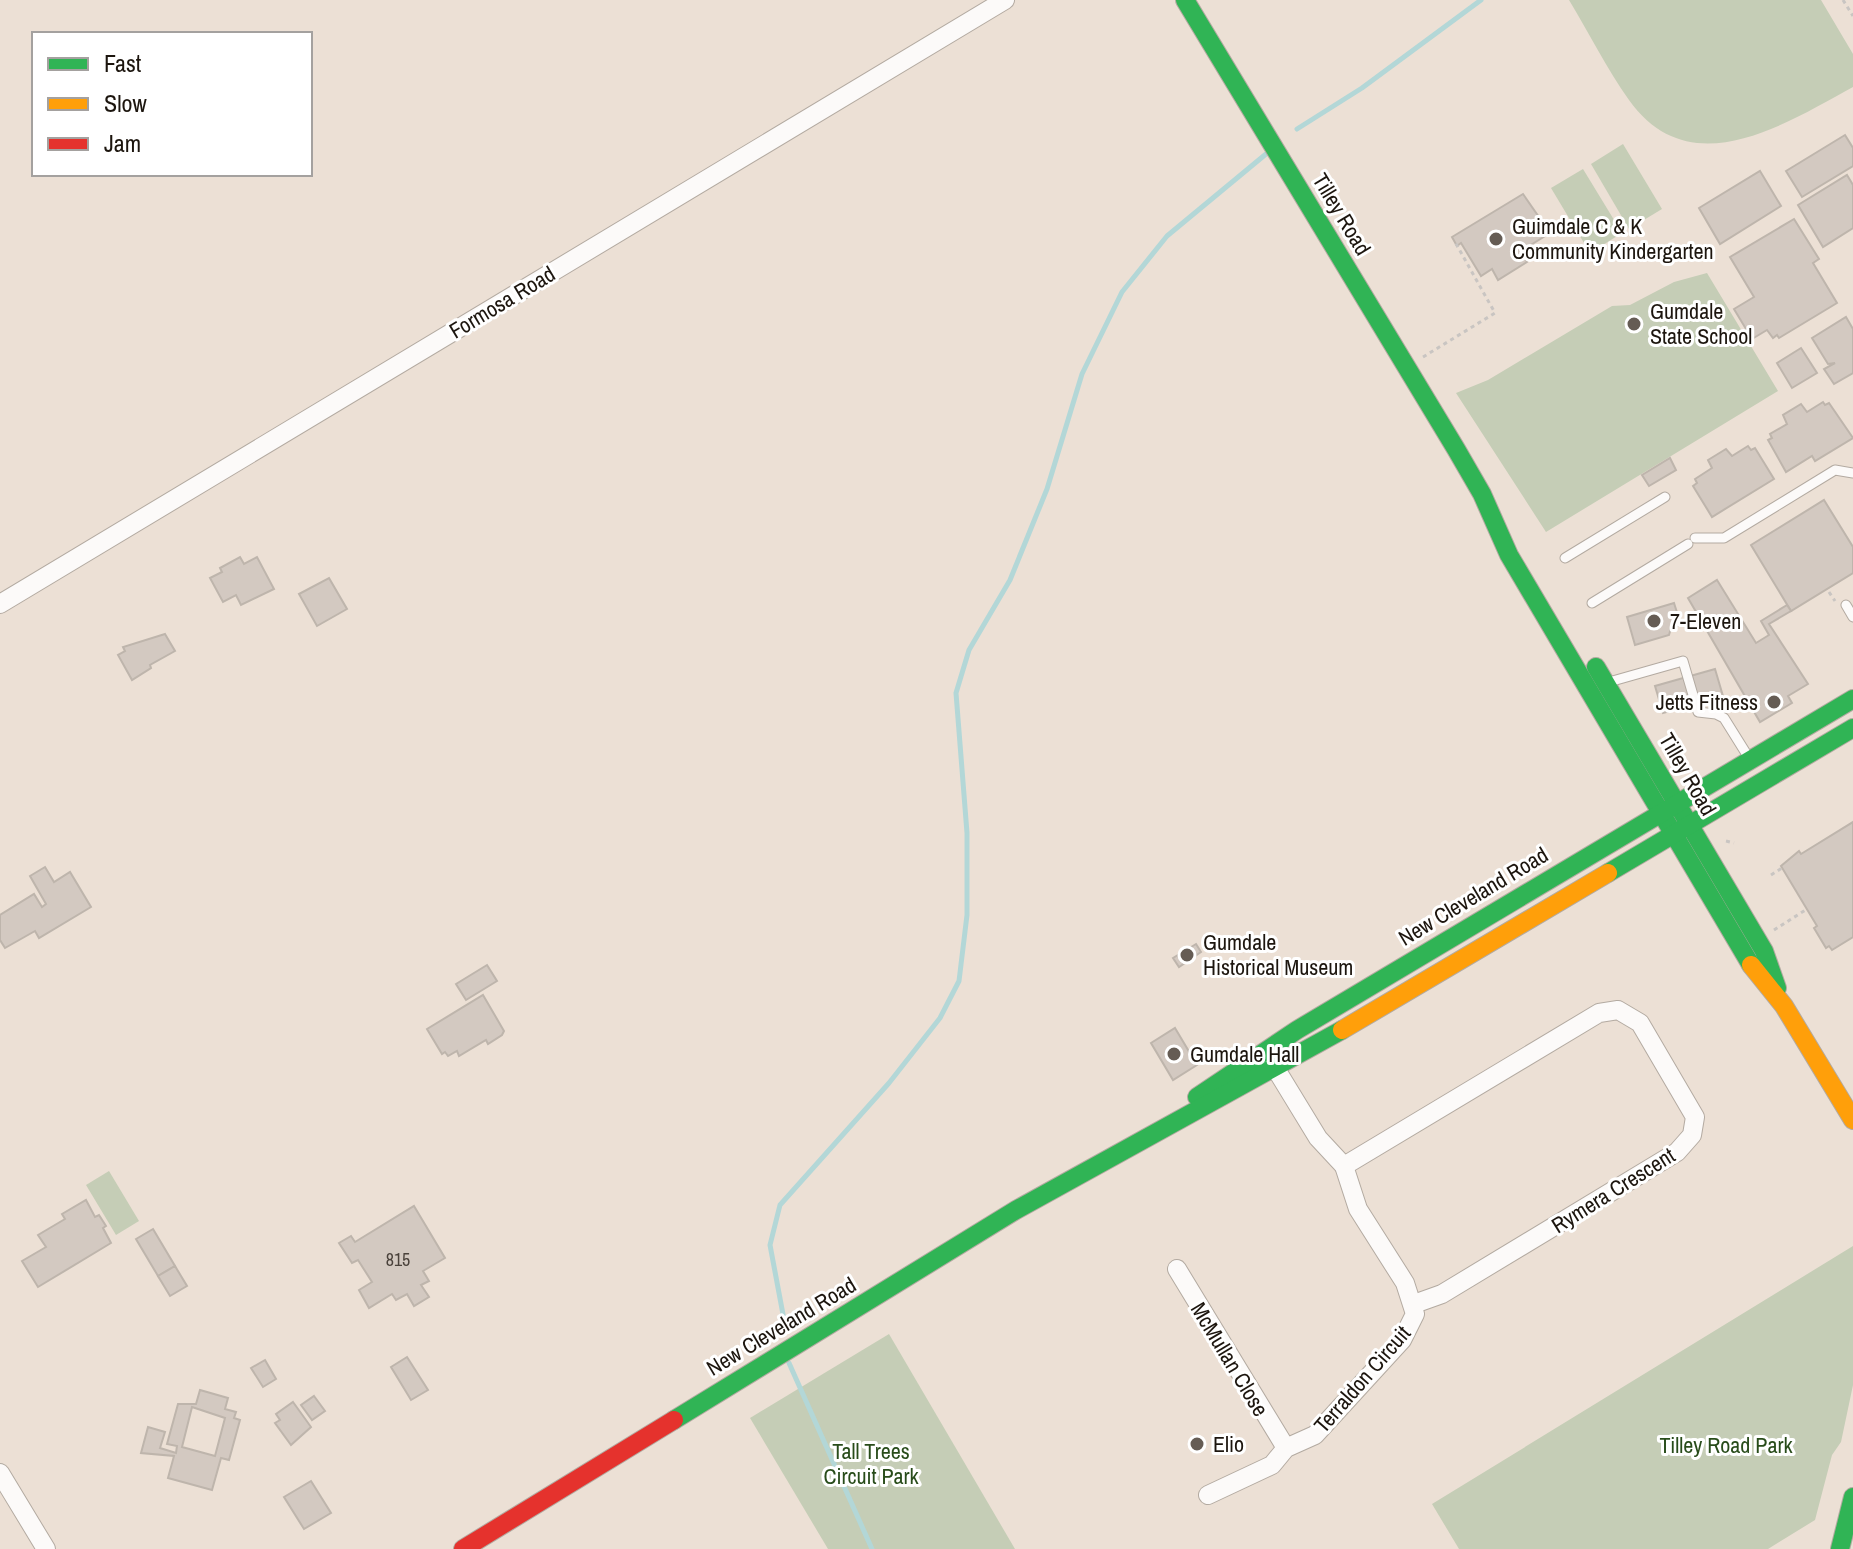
<svg xmlns="http://www.w3.org/2000/svg" width="1853" height="1549" font-family="'Archivo Narrow',sans-serif">
<rect width="100%" height="100%" fill="#ece0d5"/>
<!-- green -->
<g fill="#c5cdb6">
<path d="M1569,0H1821L1853,54V87C1785,124 1690,186 1629,100C1607,69 1589,33 1569,0Z"/>
<path d="M1623,144L1662,209L1629,229L1591,164Z"/>
<path d="M1583,169L1622,233L1590,253L1551,188Z"/>
<path d="M1707,273L1778,391L1546,532L1456,393L1488,380L1612,306L1630,305L1674,282Z"/>
<path d="M109,1171L139,1221L116,1235L86,1185Z"/>
<path d="M1853,1246V1385L1841,1442L1832,1455L1815,1520L1768,1549H1459L1432,1504Z"/>
<path d="M889,1334L1015,1549H828L750,1418Z"/>
</g>
<g fill="none" stroke-linecap="round" stroke-linejoin="round">
<!-- stream -->
<g stroke="#b3d7d7" stroke-width="5">
<path d="M1297,129L1362,88L1481,0"/>
<path d="M785,1325L770,1245L780,1205L889,1083L940,1018L959,981L967,915V833L956,693L969,650L1010,580L1047,489L1082,374L1122,292L1167,236L1266,154"/>
<path d="M789,1363L872,1549"/>
</g>
</g>
<!-- building -->
<g fill="#d3c9c1" stroke="#beb5ac" stroke-width="2" fill-rule="evenodd">
<path d="M1845,135L1853,148V166L1802,197L1786,171Z"/>
<path d="M1760,171L1781,206L1720,244L1699,208Z"/>
<path d="M1847,175L1853,185V228L1823,247L1798,205Z"/>
<path d="M1523,194L1550,233L1521,251L1527,262L1498,280L1492,269L1481,276L1461,243L1457,246L1452,237Z"/>
<path d="M1794,219L1819,259L1813,263L1837,303L1779,338L1777,335L1773,338L1767,330L1752,339L1734,309L1754,297L1730,257Z"/>
<path d="M1846,317L1853,329V373L1834,384L1824,369L1835,363L1828,364L1812,338Z"/>
<path d="M1801,348L1817,373L1792,388L1777,363Z"/>
<path d="M1823,402L1825,405L1829,403L1853,438L1815,461L1812,456L1786,472L1768,440L1772,438L1770,434L1787,424L1783,415L1801,404L1807,412Z"/>
<path d="M1748,446L1751,450L1755,448L1774,479L1712,517L1693,486L1697,483L1695,479L1712,468L1708,460L1726,449L1732,456Z"/>
<path d="M1670,458L1676,470L1649,486L1642,475Z"/>
<path d="M1824,500L1853,547V573L1791,611L1751,545Z"/>
<path d="M240,557L244,564L257,557L274,589L241,605L236,595L223,602L210,578L222,572L220,568Z"/>
<path d="M329,578L347,609L317,626L299,594Z"/>
<path d="M1717,580L1756,643L1769,635L1761,621L1787,605L1791,611L1769,624L1808,684L1788,696L1792,703L1760,722L1688,598Z"/>
<path d="M1674,603L1681,625L1671,628L1669,635L1635,645L1627,617Z"/>
<path d="M165,634L175,651L150,665L151,668L132,680L118,655L125,651L123,647Z"/>
<path d="M1715,669L1723,696L1663,713L1655,686Z"/>
<path d="M1853,822V937L1832,950L1829,946L1826,948L1814,928L1817,926L1781,866L1799,851L1801,854Z"/>
<path d="M45,867L54,882L70,872L91,907L39,938L35,931L5,948L0,940V915L34,894L42,907L46,904L30,876Z"/>
<path d="M1196,944L1201,952L1179,967L1173,958Z"/>
<path d="M487,965L497,981L466,1000L456,984Z"/>
<path d="M483,995L504,1031L502,1035L488,1044L486,1040L459,1056L457,1051L448,1056L445,1052L442,1054L427,1029Z"/>
<path d="M1175,1028L1197,1065L1173,1080L1151,1043Z"/>
<path d="M86,1200L95,1217L99,1215L106,1226L103,1228L111,1243L38,1287L22,1261L46,1247L38,1235L65,1219L62,1214Z"/>
<path d="M414,1206L445,1258L423,1271L429,1281L421,1285L429,1297L414,1306L407,1294L396,1300L392,1294L369,1308L359,1290L372,1282L358,1260L352,1263L339,1243L351,1236L355,1242Z"/>
<path d="M153,1229L175,1266L158,1276L136,1239Z"/>
<path d="M175,1266L187,1286L170,1296L158,1276Z"/>
<path d="M407,1357L428,1390L411,1400L391,1367Z"/>
<path d="M265,1360L276,1379L263,1387L251,1368Z"/>
<path d="M200,1390L228,1398L225,1409L236,1412L234,1418L240,1420L229,1460L221,1458L212,1490L168,1478L174,1456L141,1453L148,1427L165,1432L160,1448L176,1453L177,1446L167,1444L178,1404H196ZM192,1407L225,1418L215,1456L182,1447Z"/>
<path d="M314,1396L325,1411L312,1420L301,1405Z"/>
<path d="M293,1402L311,1427L291,1445L275,1423L280,1420L276,1414Z"/>
<path d="M311,1481L331,1513L304,1529L284,1497Z"/>
</g>
<g fill="none" stroke-linecap="round" stroke-linejoin="round">
<defs>
<g id="lane">
<path d="M1695,538H1724L1835,470L1853,473"/>
<path d="M1565,558L1665,497"/>
<path d="M1592,603L1688,544"/>
<path d="M1846,605L1853,617"/>
<path d="M1609,682L1683,661L1698,712L1716,714L1724,718L1749,758"/>
</g>
<g id="street">
<path d="M0,604L1005,0"/>
<path d="M1344,1166L1599,1013L1618,1010L1640,1023L1695,1117L1692,1135L1677,1152L1442,1294L1414,1304"/>
<path d="M1177,1269L1286,1448"/>
<path d="M0,1473L46,1549"/>
<path d="M1208,1495L1272,1465L1286,1448L1315,1435L1402,1340L1415,1314L1405,1283L1358,1209L1344,1166L1318,1138L1271,1061"/>
</g>
<g id="fast">
<path d="M1185,0L1456,449L1482,494L1509,555L1751,965"/>
<path d="M1596,667L1764,951L1777,988"/>
<path d="M1608,873L1853,728"/>
<path d="M1197,1097L1297,1030L1853,699"/>
<path d="M674,1420L1016,1210L1342,1030"/>
<path d="M1840,1549L1853,1497"/>
</g>
<g id="slow">
<path d="M1751,965L1784,1006L1853,1120"/>
<path d="M1342,1030L1608,873"/>
</g>
<path id="jam" d="M463,1549L674,1420"/>
</defs>
<!-- lane casing -->
<use href="#lane" stroke="#b3aaa1" stroke-width="11"/>
<!-- street casing -->
<use href="#street" stroke="#b3aaa1" stroke-width="20"/>
<!-- fast casing -->
<use href="#fast" stroke="#b3aaa1" stroke-width="20"/>
<!-- slow casing -->
<use href="#slow" stroke="#b3aaa1" stroke-width="20"/>
<!-- jam casing -->
<use href="#jam" stroke="#b3aaa1" stroke-width="20"/>
<!-- path -->
<g stroke="#c9c5c2" stroke-width="3" stroke-dasharray="4 4" stroke-linecap="butt">
<path d="M1843,0L1853,16"/>
<path d="M1423,357L1495,313L1455,242"/>
<path d="M1829,592L1835,601"/>
<path d="M1726,841L1734,843"/>
<path d="M1771,875L1782,868"/>
<path d="M1774,930L1807,909"/>
</g>
<!-- lane -->
<use href="#lane" stroke="#fcfaf9" stroke-width="9"/>
<!-- street -->
<use href="#street" stroke="#fcfaf9" stroke-width="18"/>
<!-- fast -->
<use href="#fast" stroke="#30b455" stroke-width="18"/>
<!-- slow -->
<use href="#slow" stroke="#ff9f0a" stroke-width="18"/>
<!-- jam -->
<use href="#jam" stroke="#e5322d" stroke-width="18"/>
</g>
<!-- markers -->
<g fill="#655c54" stroke="#fff" stroke-width="3">
<circle cx="1496" cy="239" r="8"/>
<circle cx="1634" cy="324" r="8"/>
<circle cx="1654" cy="621" r="8"/>
<circle cx="1774" cy="702" r="8"/>
<circle cx="1187" cy="955" r="8"/>
<circle cx="1174" cy="1054" r="8"/>
<circle cx="1197" cy="1444" r="8"/>
</g>
<g text-anchor="middle" stroke-width="6" stroke-linejoin="round" paint-order="stroke">
<!-- number labels -->
<g font-size="18" fill="#4a423b">
<text x="398" y="1266">815</text>
</g>
<!-- street labels -->
<g font-size="22" fill="#1c150e" stroke="#fff">
<text transform="translate(1342 214) rotate(59)" y="8">Tilley Road</text>
<text transform="translate(502 302) rotate(-31)" y="8">Formosa Road</text>
<text transform="translate(1688 774) rotate(60)" y="8">Tilley Road</text>
<text transform="translate(1473 896) rotate(-31)" y="8">New Cleveland Road</text>
<text transform="translate(1613 1190) rotate(-32)" y="8">Rymera Crescent</text>
<text transform="translate(781 1326) rotate(-31)" y="8">New Cleveland Road</text>
<text transform="translate(1230 1359) rotate(59)" y="8">McMullan Close</text>
<text transform="translate(1362 1379) rotate(-49)" y="8">Terraldon Circuit</text>
</g>
<!-- poi labels -->
<g font-size="22" fill="#1c150e" stroke="#fff" text-anchor="start">
<text x="1512" y="234">Guimdale C &amp; K<tspan x="1512" dy="25">Community Kindergarten</tspan></text>
<text x="1650" y="319">Gumdale<tspan x="1650" dy="25">State School</tspan></text>
<text x="1670" y="629">7-Eleven</text>
<text x="1758" y="710" text-anchor="end">Jetts Fitness</text>
<text x="1203" y="950">Gumdale<tspan x="1203" dy="25">Historical Museum</tspan></text>
<text x="1190" y="1062">Gumdale Hall</text>
<text x="1213" y="1452">Elio</text>
</g>
<!-- park labels -->
<g font-size="22" fill="#284c1a" stroke="#fff">
<text x="1726" y="1453">Tilley Road Park</text>
<text x="871" y="1459">Tall Trees<tspan x="871" dy="25">Circuit Park</tspan></text>
</g>
</g>
<!-- legend -->
<rect x="32" y="32" width="280" height="144" fill="#ffffff" stroke="#a4a19f" stroke-width="2"/>
<rect x="48" y="58" width="40" height="12" fill="#30b455" stroke="#a4a19f" stroke-width="2"/>
<text x="104" y="72" font-size="24" fill="#1c150e">Fast</text>
<rect x="48" y="98" width="40" height="12" fill="#ff9f0a" stroke="#a4a19f" stroke-width="2"/>
<text x="104" y="112" font-size="24" fill="#1c150e">Slow</text>
<rect x="48" y="138" width="40" height="12" fill="#e5322d" stroke="#a4a19f" stroke-width="2"/>
<text x="104" y="152" font-size="24" fill="#1c150e">Jam</text>
</svg>
